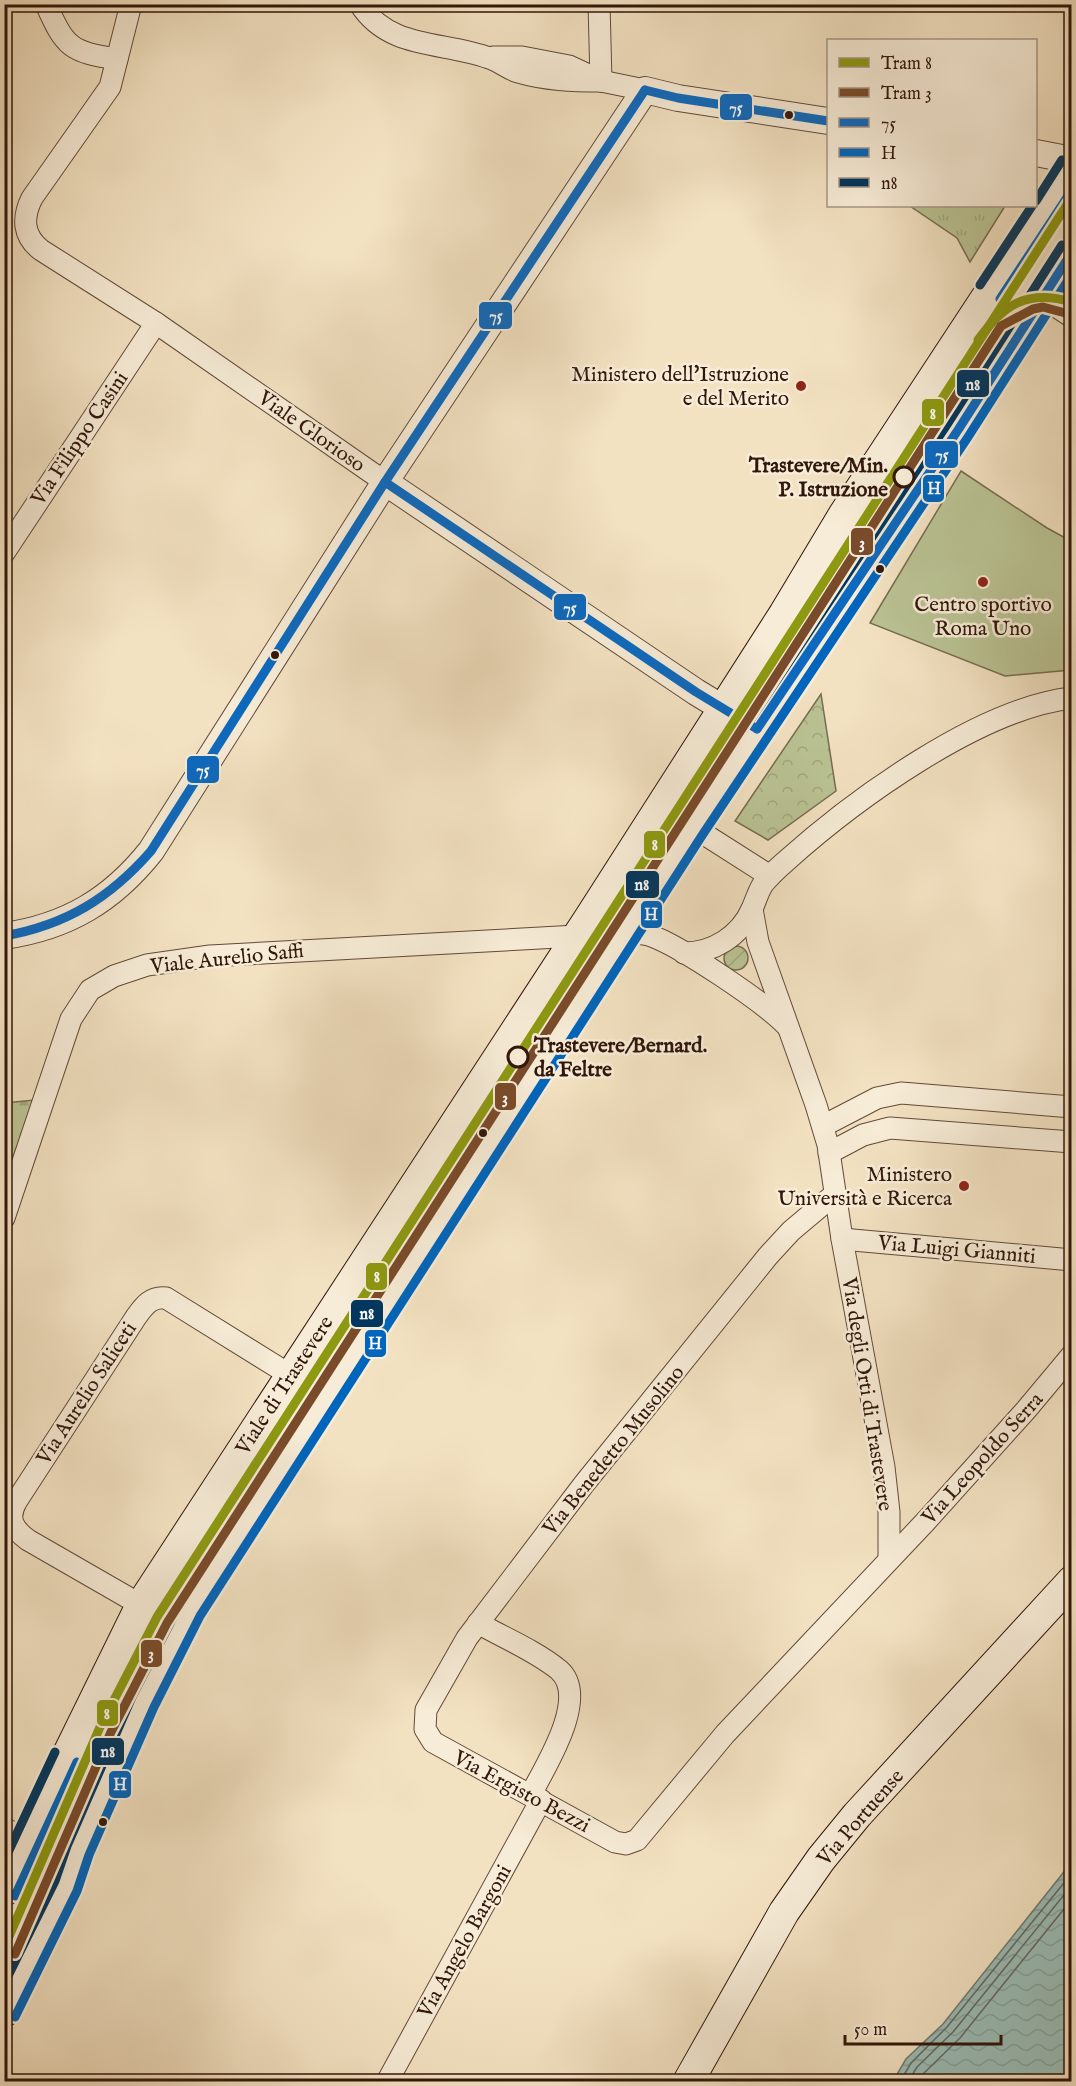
<svg xmlns="http://www.w3.org/2000/svg" width="1076" height="2086" font-family="'IM FELL English',serif">
<defs>
<pattern id="grass-tufts" width="24" height="20" patternUnits="userSpaceOnUse" patternTransform="scale(1.5)"><rect width="24" height="20" fill="#bac394"/><path d="M3 7l-1-3M5 7V3M7 7l1-3M15 17l-1-3M17 17v-4M19 17l1-3" fill="none" stroke="#a0a77e"/></pattern>
<pattern id="forest-firs" width="22" height="20" patternUnits="userSpaceOnUse" patternTransform="scale(1.5)"><rect width="22" height="20" fill="#bac394"/><path d="M5 1l3.5 6h-7zM16 11l3.5 6h-7z" fill="#a0a77e"/></pattern>
<pattern id="park-crowns" width="20" height="18" patternUnits="userSpaceOnUse" patternTransform="scale(1.5)"><rect width="20" height="18" fill="#bac394"/><path d="M2 6a3 3 0 1 1 6 0M12 15a3 3 0 1 1 6 0" fill="none" stroke="#a0a77e"/></pattern>
<pattern id="garden-furrows" width="10" height="10" patternUnits="userSpaceOnUse" patternTransform="scale(1.5)"><rect width="10" height="10" fill="#bac394"/><path d="M-1 1l2-2M0 10L10 0M9 11l2-2" fill="none" stroke="#a0a77e"/></pattern>
<pattern id="water-waves" width="16" height="10" patternUnits="userSpaceOnUse" patternTransform="scale(1.5)"><rect width="16" height="10" fill="#9bbdb7"/><path d="M0 5q4-4 8 0t8 0" fill="none" stroke="#86a29c"/></pattern>
</defs>
<rect width="100%" height="100%" fill="#f3e2c2"/>
<filter id="stains"><feTurbulence type="fractalNoise" baseFrequency=".00333" numOctaves="4"/><feColorMatrix values="0 0 0 0 .2 0 0 0 0 .09 0 0 0 0 .02 0 0 0 .5 -.17"/></filter>
<radialGradient id="worn" r=".72"><stop offset=".6" stop-color="#630" stop-opacity="0"/><stop offset="1" stop-color="#630" stop-opacity=".3"/></radialGradient>
<!-- grass -->
<path fill="url(#grass-tufts)" stroke="#766c50" stroke-width="1.5" d="M910,206H1005L970,262L957,238Z"/>
<!-- forest -->
<path fill="url(#forest-firs)" stroke="#766c50" stroke-width="1.5" d="M34,1100L5,1180V1103Z"/>
<!-- park -->
<path fill="url(#park-crowns)" stroke="#766c50" stroke-width="1.5" d="M821,694L836,791L768,840L735,821Z"/>
<!-- garden -->
<circle fill="url(#garden-furrows)" stroke="#766c50" stroke-width="1.5" cx="736" cy="958" r="12"/>
<!-- pitch -->
<path fill="#bac394" stroke="#766c50" stroke-width="1.5" d="M961,471L1047,528L1071,541V670L1005,676L870,623Z"/>
<!-- water -->
<path fill="url(#water-waves)" stroke="#717a72" stroke-width="1.5" d="M1071,1863V2081H893L906,2059L943,2024Z"/>
<g fill="none" stroke-linecap="round" stroke-linejoin="round">
<!-- shore -->
<g stroke="#666a61" stroke-width="1.5">
<path d="M900,2082L911,2063L947,2027L1072,1873"/>
<path d="M908,2082L917,2067L953,2032L1072,1885"/>
<path d="M919,2082L924,2073L960,2038L1072,1899"/>
</g>
<defs>
<g id="minor">
<path d="M46,4C65,47 70,52 117,59"/>
<path d="M131,4L110,87L32,198C22,218 23,236 41,250L156,323L385,482"/>
<path d="M360,4C389,50 444,41 489,58C499,61 508,69 518,72C545,80 573,81 601,81"/>
<path d="M599,4L601,81"/>
<path d="M493,57H522L569,66L601,81L645,90"/>
<path d="M4,553L156,323"/>
<path d="M693,827L770,876"/>
<path d="M752,909L758,942L816,1105L828,1145L842,1239L884,1467L889,1512V1558"/>
<path d="M626,933C633,933 641,933 649,935C679,945 764,1002 787,1026"/>
<path d="M684,953C713,953 740,936 752,909C756,900 758,892 763,884C770,875 778,868 786,861C854,800 980,708 1072,698"/>
<path d="M823,1126L877,1098L901,1093L1072,1107"/>
<path d="M829,1153L863,1135L890,1128L1072,1142"/>
<path d="M835,1194L791,1231L768,1256L584,1484L467,1638L426,1710L425,1729L433,1742L615,1842L626,1844L637,1840L725,1734L927,1520L1026,1410L1072,1355"/>
<path d="M4,1218L71,1019L90,990L114,976L147,965L210,956L577,936"/>
<path d="M842,1239L1072,1260"/>
<path d="M141,1605L28,1540C13,1529 7,1519 16,1502L136,1317C144,1306 151,1296 166,1298L290,1375"/>
<path d="M478,1623C504,1638 536,1651 559,1670C590,1697 545,1767 531,1794"/>
<path d="M4,1828L26,1840"/>
<path d="M387,2082L541,1800"/>
</g>
<g id="tertiary">
<path d="M1036,153L1072,160"/>
<path d="M1043,295L1072,314"/>
<path d="M385,482L696,692L757,729"/>
<path d="M4,936C67,927 112,900 151,851L385,482L645,90L678,98L828,121"/>
</g>
<g id="secondary">
<path d="M4,1891L36,1819L141,1605L590,917L784,614L844,514L1072,167"/>
<path d="M4,2012L66,1886L78,1851L143,1702L190,1610L693,827L958,430L1072,251"/>
<path d="M688,2082L784,1912L821,1859L857,1815L1072,1581"/>
</g>
</defs>
<!-- minor casing -->
<use href="#minor" stroke="#624939" stroke-width="23"/>
<!-- tertiary casing -->
<use href="#tertiary" stroke="#624939" stroke-width="28"/>
<!-- secondary casing -->
<use href="#secondary" stroke="#31160b" stroke-width="32"/>
<!-- minor -->
<use href="#minor" stroke="#f7ecd7" stroke-width="21"/>
<!-- tertiary -->
<use href="#tertiary" stroke="#f7ecd7" stroke-width="26"/>
<!-- secondary -->
<use href="#secondary" stroke="#f7ecd7" stroke-width="30"/>
<defs>
<g id="bus-1">
<path d="M645,90L678,98L828,121"/>
<path d="M385,482L696,692L757,729"/>
<path d="M757,729L958,430L1072,252"/>
<path d="M4,936C66,925 110,898 151,851L385,482L645,90"/>
</g>
<g id="bus-2">
<path d="M1000,299L1072,190"/>
<path d="M15,1896L77,1762"/>
<path d="M15,2017L77,1891L89,1855L154,1707L200,1616L703,834L968,437L1072,274"/>
</g>
<g id="bus-3">
<path d="M1036,201L1062,160"/>
<path d="M980,285L1032,206"/>
<path d="M4,1861L55,1752"/>
<path d="M4,1984L55,1881L67,1846L132,1697L180,1604L683,821L948,423L1062,245"/>
</g>
</defs>
<!-- bus-1 casing -->
<use href="#bus-1" stroke="#f7ecd7" stroke-width="14"/>
<!-- bus-2 casing -->
<use href="#bus-2" stroke="#f7ecd7" stroke-width="14"/>
<!-- bus-3 casing -->
<use href="#bus-3" stroke="#f7ecd7" stroke-width="14"/>
<!-- bus-1 -->
<use href="#bus-1" stroke="#0c69bf" stroke-width="9"/>
<!-- bus-2 -->
<use href="#bus-2" stroke="#0065bd" stroke-width="9"/>
<!-- bus-3 -->
<use href="#bus-3" stroke="#00365f" stroke-width="9"/>
<defs>
<g id="tram-1">
<path d="M978,340C1004,304 1027,289 1072,302"/>
<path d="M4,1948L100,1727L157,1617L1072,197"/>
</g>
<path id="tram-2" d="M15,1954L111,1732L167,1623L941,419L1001,326L1033,309L1043,307L1069,314"/>
</defs>
<!-- tram-1 casing -->
<use href="#tram-1" stroke="#f7ecd7" stroke-width="14"/>
<!-- tram-2 casing -->
<use href="#tram-2" stroke="#f7ecd7" stroke-width="14"/>
<!-- tram-1 -->
<use href="#tram-1" stroke="#8d9911" stroke-width="9"/>
<!-- tram-2 -->
<use href="#tram-2" stroke="#7a4b2a" stroke-width="9"/>
</g>
<!-- markers -->
<g fill="#31160b" stroke="#f7ecd7" stroke-width="2">
<circle cx="789" cy="115" r="5"/>
<circle cx="880" cy="569" r="5"/>
<circle cx="275" cy="655" r="5"/>
<circle cx="483" cy="1133" r="5"/>
<circle cx="103" cy="1822" r="5"/>
</g>
<g fill="#8f2418" stroke="#f7ecd7" stroke-width="2">
<circle cx="801" cy="386" r="6"/>
<circle cx="983" cy="582" r="6"/>
<circle cx="964" cy="1186" r="6"/>
</g>
<g fill="#f7ecd7" stroke="#31160b" stroke-width="3">
<circle cx="904" cy="477" r="10"/>
<circle cx="518" cy="1057" r="10"/>
</g>
<g text-anchor="middle" stroke-width="5" stroke-linejoin="round" paint-order="stroke">
<!-- poi labels -->
<g font-size="21" fill="#31160b" stroke="#f7ecd7" text-anchor="end">
<text x="789" y="381">Ministero dell'Istruzione<tspan x="789" dy="24">e del Merito</tspan></text>
<text x="983" y="611" text-anchor="middle">Centro sportivo<tspan x="983" dy="24">Roma Uno</tspan></text>
<text x="952" y="1181">Ministero<tspan x="952" dy="24">Università e Ricerca</tspan></text>
</g>
<!-- street labels -->
<g font-size="21" fill="#31160b" stroke="#f7ecd7">
<text transform="translate(312 431) rotate(35)" y="7">Viale Glorioso</text>
<text transform="translate(79 438) rotate(-56)" y="7">Via Filippo Casini</text>
<text transform="translate(227 958) rotate(-6)" y="7">Viale Aurelio Saffi</text>
<text transform="translate(957 1249) rotate(5)" y="7">Via Luigi Gianniti</text>
<text transform="translate(284 1385) rotate(-57)" y="7">Viale di Trastevere</text>
<text transform="translate(86 1393) rotate(-57)" y="7">Via Aurelio Saliceti</text>
<text transform="translate(868 1394) rotate(81)" y="7">Via degli Orti di Trastevere</text>
<text transform="translate(613 1450) rotate(-51)" y="7">Via Benedetto Musolino</text>
<text transform="translate(982 1458) rotate(-48)" y="7">Via Leopoldo Serra</text>
<text transform="translate(522 1791) rotate(28)" y="7">Via Ergisto Bezzi</text>
<text transform="translate(860 1817) rotate(-49)" y="7">Via Portuense</text>
<text transform="translate(464 1941) rotate(-61)" y="7">Via Angelo Bargoni</text>
</g>
<!-- stop labels -->
<g font-size="21" font-weight="bold" fill="#31160b" stroke="#f7ecd7" text-anchor="end">
<text x="888" y="472">Trastevere/Min.<tspan x="888" dy="24">P. Istruzione</tspan></text>
<text x="534" y="1052" text-anchor="start">Trastevere/Bernard.<tspan x="534" dy="24">da Feltre</tspan></text>
</g>
</g>
<g stroke="#f7ecd7" stroke-width="2">
<rect x="719" y="93" width="34" height="28" rx="6" fill="#0c69bf"/>
<rect x="478" y="301" width="35" height="29" rx="6" fill="#0c69bf"/>
<rect x="956" y="369" width="34" height="29" rx="6" fill="#00365f"/>
<rect x="921" y="398" width="24" height="29" rx="6" fill="#8d9911"/>
<rect x="924" y="440" width="35" height="29" rx="6" fill="#0c69bf"/>
<rect x="922" y="474" width="23" height="29" rx="6" fill="#0065bd"/>
<rect x="850" y="527" width="24" height="29" rx="6" fill="#7a4b2a"/>
<rect x="553" y="593" width="34" height="28" rx="6" fill="#0c69bf"/>
<rect x="186" y="755" width="34" height="29" rx="6" fill="#0c69bf"/>
<rect x="643" y="830" width="23" height="29" rx="6" fill="#8d9911"/>
<rect x="625" y="870" width="35" height="29" rx="6" fill="#00365f"/>
<rect x="640" y="900" width="23" height="29" rx="6" fill="#0065bd"/>
<rect x="494" y="1082" width="23" height="29" rx="6" fill="#7a4b2a"/>
<rect x="365" y="1262" width="23" height="29" rx="6" fill="#8d9911"/>
<rect x="350" y="1299" width="34" height="29" rx="6" fill="#00365f"/>
<rect x="364" y="1329" width="23" height="29" rx="6" fill="#0065bd"/>
<rect x="140" y="1639" width="23" height="29" rx="6" fill="#7a4b2a"/>
<rect x="96" y="1699" width="23" height="28" rx="6" fill="#8d9911"/>
<rect x="91" y="1737" width="34" height="29" rx="6" fill="#00365f"/>
<rect x="108" y="1770" width="24" height="29" rx="6" fill="#0065bd"/>
</g>
<g font-size="16" text-anchor="middle" font-weight="bold" fill="#fff">
<text x="736" y="113">75</text>
<text x="496" y="321">75</text>
<text x="973" y="390">n8</text>
<text x="933" y="419">8</text>
<text x="942" y="460">75</text>
<text x="934" y="494">H</text>
<text x="862" y="548">3</text>
<text x="570" y="613">75</text>
<text x="203" y="775">75</text>
<text x="655" y="850">8</text>
<text x="642" y="890">n8</text>
<text x="651" y="920">H</text>
<text x="505" y="1103">3</text>
<text x="377" y="1282">8</text>
<text x="367" y="1319">n8</text>
<text x="375" y="1349">H</text>
<text x="151" y="1659">3</text>
<text x="107" y="1719">8</text>
<text x="108" y="1757">n8</text>
<text x="120" y="1790">H</text>
</g>
<!-- margin -->
<rect width="1076" height="2086" fill="none" stroke="#f3e2c2" stroke-width="24"/>
<rect x="6" y="6" width="1064" height="2074" fill="none" stroke="#31160b" stroke-width="3"/>
<rect x="12" y="12" width="1052" height="2062" fill="none" stroke="#31160b" stroke-width="1.5"/>
<!-- legend -->
<rect x="827" y="39" width="210" height="168" fill="#f7ecd7" stroke="#a89685" stroke-width="1.5"/>
<rect x="839" y="58" width="30" height="9" fill="#8d9911" stroke="#a89685" stroke-width="1.5"/>
<text x="881" y="69" font-size="18" fill="#31160b">Tram 8</text>
<rect x="839" y="88" width="30" height="9" fill="#7a4b2a" stroke="#a89685" stroke-width="1.5"/>
<text x="881" y="99" font-size="18" fill="#31160b">Tram 3</text>
<rect x="839" y="118" width="30" height="9" fill="#0c69bf" stroke="#a89685" stroke-width="1.5"/>
<text x="881" y="129" font-size="18" fill="#31160b">75</text>
<rect x="839" y="148" width="30" height="9" fill="#0065bd" stroke="#a89685" stroke-width="1.5"/>
<text x="881" y="159" font-size="18" fill="#31160b">H</text>
<rect x="839" y="178" width="30" height="9" fill="#00365f" stroke="#a89685" stroke-width="1.5"/>
<text x="881" y="189" font-size="18" fill="#31160b">n8</text>
<!-- scale -->
<path d="M845 2035v9h156v-9" fill="none" stroke="#31160b" stroke-width="3"/>
<text x="854" y="2035" font-size="18" fill="#31160b" stroke="#f7ecd7" stroke-width="4.5" paint-order="stroke">50 m</text>
<rect width="100%" height="100%" filter="url(#stains)"/>
<rect width="100%" height="100%" fill="url(#worn)"/>
</svg>
